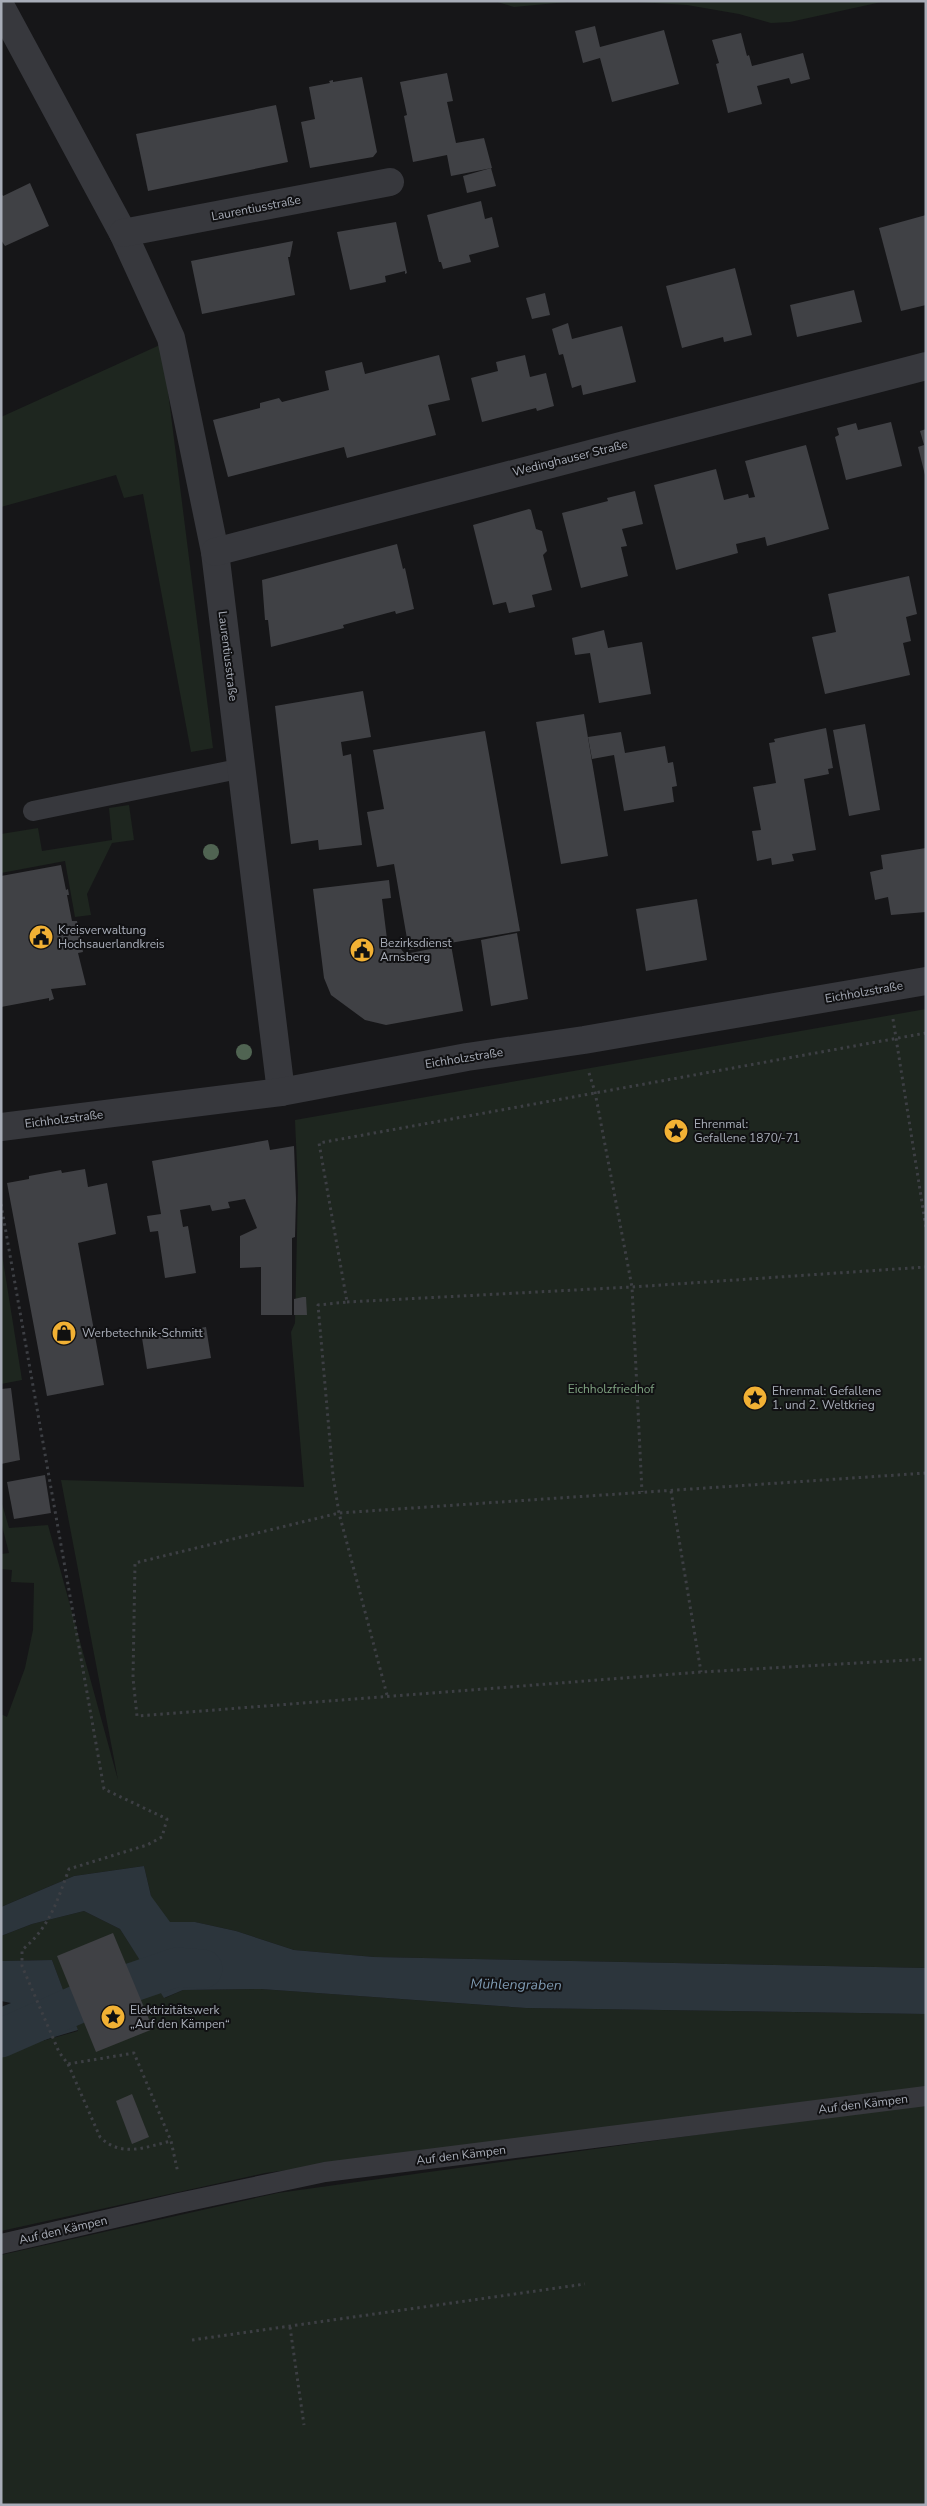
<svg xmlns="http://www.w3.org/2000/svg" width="927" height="2506" font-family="'Nunito Sans',sans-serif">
<rect width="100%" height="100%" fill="#161618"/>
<!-- green -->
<g fill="#1e261f">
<path d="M494,1H578L514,7Z"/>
<path d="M622,1H886L790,22L771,23L739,14L687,5Z"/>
<path d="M162,344L213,748L191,752L143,494L124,498L116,475L1,507V417Z"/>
<path d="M129,805L134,840L112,843L87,894L91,915L75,917L65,861L1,873V834L38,828L42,851L112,840L109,808Z"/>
<path d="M926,1009V1968L374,1957L294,1950L236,1931L195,1922H170L120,1929L165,1998L183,1990L261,1989L526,2008L926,2014V2088L265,2173L1,2231V2057L24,2046L78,2031L52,1960L1,1961V1936L32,1924L84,1911L120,1929L151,1896L144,1866L74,1876L1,1907V1714L7,1717L25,1668L33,1630L34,1583L11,1582L12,1570L1,1569V1554L9,1553L1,1522V1500L9,1528L48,1525L118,1780L61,1480L304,1487L291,1332L295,1323L298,1188L295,1120Z"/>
<path d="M1,1248L22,1380L1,1384Z"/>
<path d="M926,2103V2505H1V2255L278,2193Z"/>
</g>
<!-- water -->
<g fill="#2c353c">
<path d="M144,1866L151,1896L170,1922H195L236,1931L294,1950L374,1957L926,1968V2014L526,2008L261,1989L183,1990L164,1998L120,1929L84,1911L32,1924L1,1936V1907L74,1876Z"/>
<path d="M52,1960L78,2030L24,2046L1,2057V2007L11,2003L1,2001V1961Z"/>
</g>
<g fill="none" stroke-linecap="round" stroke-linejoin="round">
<!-- canal -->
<path stroke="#2c353c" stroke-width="39" d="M1,2038L110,1990L177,1967L203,1969"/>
</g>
<!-- building -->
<g fill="#404145">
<path d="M595,26L600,47L664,30L679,84L612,102L600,58L583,63L575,31Z"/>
<path d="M741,33L747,56L749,55L752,66L803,53L810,79L791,84L789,78L757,86L762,104L728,113L716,64L719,63L712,40Z"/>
<path d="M447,73L453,101L447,102L456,143L484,138L492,168L451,176L447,155L413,162L404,116L407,115L400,82Z"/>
<path d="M362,77L377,152L373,157L310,168L301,122L315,119L309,87L330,83L329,81L333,80V82Z"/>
<path d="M276,105L288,162L148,191L136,134Z"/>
<path d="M491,168L496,186L467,193L463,176Z"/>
<path d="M30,183L49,226L5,246L1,240V193L3,196Z"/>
<path d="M481,201L485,219L492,217L499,247L469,255L471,262L443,269L441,262H439L427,215Z"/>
<path d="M926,215V305L901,311L879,228Z"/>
<path d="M396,222L407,273L405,274V271L385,276L386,282L350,290L337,232Z"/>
<path d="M293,241L290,257H288L295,295L202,314L191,261Z"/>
<path d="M735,268L752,335L724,342L723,337L682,348L666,286Z"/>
<path d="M854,290L862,322L797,337L790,305Z"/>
<path d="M545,293L550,315L532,319L526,298Z"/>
<path d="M568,323L572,339L622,326L636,382L583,395L581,385L572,388L563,354L559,355L552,329Z"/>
<path d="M439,355L450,400L428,405L436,435L347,458L344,447L228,477L213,420L260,408V403L279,398L282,402L329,390L325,371L362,362L365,374Z"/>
<path d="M525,355L530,377L546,373L554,406L537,411L536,408L482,422L471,378L498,371L496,362Z"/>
<path d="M891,422L902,466L846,480L835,437L839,435L837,428L856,423L858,430Z"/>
<path d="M926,429V474L925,475L918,447L924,445L920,431Z"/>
<path d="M806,445L829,529L767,546L765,537L736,544L738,553L676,570L654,485L716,469L724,500L748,494L749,498L755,497L745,461Z"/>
<path d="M635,491L643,524L622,529L627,546L621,547L628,576L581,588L562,513L608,501L607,498Z"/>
<path d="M529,509L531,510L536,529L542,531L547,551L543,555L552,590L532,595L535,607L509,613L506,602L493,605L473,525Z"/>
<path d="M397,544L403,569L405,568L414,609L396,614L395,611L343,625L344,628L271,647L268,620H265L262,580Z"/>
<path d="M909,576L917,614L906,617L911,641L903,643L910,675L825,694L812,637L836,632L828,594Z"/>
<path d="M604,630L608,648L642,642L651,694L599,703L590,653L575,655L572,638Z"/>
<path d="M363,691L371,737L341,742L343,756L351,754L362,845L319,850L318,840L291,844L275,706Z"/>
<path d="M584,714L608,856L561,864L536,722Z"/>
<path d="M865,724L880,810L849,816L833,730Z"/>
<path d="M826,728L833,768L828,769L829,774L804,779L816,850L792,854L794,861L772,865L771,858L757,861L752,831L761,830L753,787L776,783L769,743L775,742L774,739Z"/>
<path d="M485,731L520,931L409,950L394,864L377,867L367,812L384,809L373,750Z"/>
<path d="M621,732L625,753L665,746L668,763L673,762L677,786L672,787L674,802L624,811L614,755L592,759L588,737Z"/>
<path d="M926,848V912L891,915L888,897L875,900L870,872L883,869L881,855Z"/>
<path d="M61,865L66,890L68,889L69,895H67L72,921H77L83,952L78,953L86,985L51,989L54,999L49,1001V998L1,1007V876Z"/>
<path d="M389,880L391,898L382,899L387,939L395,942L405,954L451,945L463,1011L386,1025L365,1020L331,995L324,978L313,889Z"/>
<path d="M697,899L707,960L646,971L636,909Z"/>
<path d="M517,933L528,999L491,1006L481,940Z"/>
<path d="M268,1140L270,1150L294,1146L296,1199L295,1237L292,1238V1315H261V1267L240,1268V1236L257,1228L245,1199L228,1202L230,1208L212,1211L210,1205L180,1210L183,1227L188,1226L196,1273L165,1278L158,1231L150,1232L147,1216L161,1214L152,1161Z"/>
<path d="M85,1169L88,1187L107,1183L116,1234L78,1243L104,1385L47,1396L7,1183L29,1179V1176L61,1170L62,1173Z"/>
<path d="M303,1297H306L307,1315H294V1299Z"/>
<path d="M206,1327L211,1358L147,1369L142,1338Z"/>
<path d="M11,1388L20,1460L1,1464V1389Z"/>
<path d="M45,1475L51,1513L14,1519L7,1482Z"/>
<path d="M113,1933L153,2029L96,2052L57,1956Z"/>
<path d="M132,2094L149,2137L132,2144L116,2101Z"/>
</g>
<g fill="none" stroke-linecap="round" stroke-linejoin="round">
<!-- path -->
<g stroke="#3d3f44" stroke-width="3" stroke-dasharray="2.5 4" stroke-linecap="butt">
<path d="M893,1019L926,1228"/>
<path d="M589,1073L595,1092L632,1287L642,1492"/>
<path d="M1,1204L104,1789L167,1819L162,1837L147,1845L69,1869C57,1901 50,1927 22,1950V1966L59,2052L68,2064L134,2053L171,2141L178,2173"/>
<path d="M347,1302L632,1287L926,1267"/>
<path d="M926,1473L339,1513L135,1563L133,1678L137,1716L701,1672L926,1659"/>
<path d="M671,1491L701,1672"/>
<path d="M387,1695L339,1513L333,1476L318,1305L347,1302L319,1143L926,1033"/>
<path d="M68,2064L100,2137C121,2158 146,2147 171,2141"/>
<path d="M290,2327L304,2425"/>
<path d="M192,2340L585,2284"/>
</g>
<!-- service -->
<g stroke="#37383d" stroke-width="20">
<path d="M33,811L243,768"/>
<path d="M1,2244L179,2203L325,2172L926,2096"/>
</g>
<!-- minor -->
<g stroke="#37383d" stroke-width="28">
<path d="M1,7L123,233L171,338L215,552L281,1092"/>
<path d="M123,233L390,182"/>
<path d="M215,552L926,366"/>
<path d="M1,1127L281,1092L467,1057L584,1040L926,981"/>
</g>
</g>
<!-- trees -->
<g fill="#506452">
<circle cx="211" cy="852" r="8"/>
<circle cx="244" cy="1052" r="8"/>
</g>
<!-- icons -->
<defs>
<symbol id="civic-disc" viewBox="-11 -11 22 22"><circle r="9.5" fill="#f2b134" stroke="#111113"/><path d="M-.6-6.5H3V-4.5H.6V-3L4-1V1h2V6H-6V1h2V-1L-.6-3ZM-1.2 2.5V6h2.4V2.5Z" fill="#111"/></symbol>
<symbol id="sight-disc" viewBox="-11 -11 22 22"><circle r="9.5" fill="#f2b134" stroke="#111113"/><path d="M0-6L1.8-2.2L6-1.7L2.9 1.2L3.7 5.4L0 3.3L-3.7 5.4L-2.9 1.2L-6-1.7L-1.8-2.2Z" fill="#111"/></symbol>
<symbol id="shop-disc" viewBox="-11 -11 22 22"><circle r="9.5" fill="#f2b134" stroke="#111113"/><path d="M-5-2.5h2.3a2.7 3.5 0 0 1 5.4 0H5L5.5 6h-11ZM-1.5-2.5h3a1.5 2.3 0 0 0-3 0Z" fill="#111"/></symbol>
</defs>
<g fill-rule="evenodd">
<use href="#civic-disc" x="27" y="923" width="28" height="28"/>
<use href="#civic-disc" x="348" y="936" width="28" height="28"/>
<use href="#sight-disc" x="662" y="1117" width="28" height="28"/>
<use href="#shop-disc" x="50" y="1319" width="28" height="28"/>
<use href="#sight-disc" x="741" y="1384" width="28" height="28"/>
<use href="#sight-disc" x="99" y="2003" width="28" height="28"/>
</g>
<g text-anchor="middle" stroke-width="4" stroke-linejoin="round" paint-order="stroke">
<!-- street labels -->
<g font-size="12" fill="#a8adb8" stroke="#111113">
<text transform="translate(256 208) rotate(-11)" y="4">Laurentiusstraße</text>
<text transform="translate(570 458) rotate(-14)" y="4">Wedinghauser Straße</text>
<text transform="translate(228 656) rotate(83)" y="4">Laurentiusstraße</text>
<text transform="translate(864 992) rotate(-10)" y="4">Eichholzstraße</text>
<text transform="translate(464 1058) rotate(-9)" y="4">Eichholzstraße</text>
<text transform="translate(64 1119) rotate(-7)" y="4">Eichholzstraße</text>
<text transform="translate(863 2104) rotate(-7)" y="4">Auf den Kämpen</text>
<text transform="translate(461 2155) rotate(-7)" y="4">Auf den Kämpen</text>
<text transform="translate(63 2230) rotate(-13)" y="4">Auf den Kämpen</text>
</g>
<!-- poi labels -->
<g font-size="12" fill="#a8adb8" stroke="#111113" text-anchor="start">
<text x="58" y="934">Kreisverwaltung<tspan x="58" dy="14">Hochsauerlandkreis</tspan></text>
<text x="380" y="947">Bezirksdienst<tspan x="380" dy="14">Arnsberg</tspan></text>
<text x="694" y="1128">Ehrenmal:<tspan x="694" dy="14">Gefallene 1870/-71</tspan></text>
<text x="82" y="1337">Werbetechnik-Schmitt</text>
<text x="772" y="1395">Ehrenmal: Gefallene<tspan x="772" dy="14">1. und 2. Weltkrieg</tspan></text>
<text x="130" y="2014">Elektrizitätswerk<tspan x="130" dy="14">„Auf den Kämpen“</tspan></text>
</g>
<!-- park labels -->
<g font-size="12" fill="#7fa381" stroke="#111113">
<text x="611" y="1393">Eichholzfriedhof</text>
</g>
<!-- water labels -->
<g font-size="14" font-style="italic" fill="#7f9bb3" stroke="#111113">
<text transform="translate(516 1984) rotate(1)" y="5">Mühlengraben</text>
</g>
</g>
<!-- border -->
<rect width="927" height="2506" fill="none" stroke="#a8adb8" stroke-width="5"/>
</svg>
